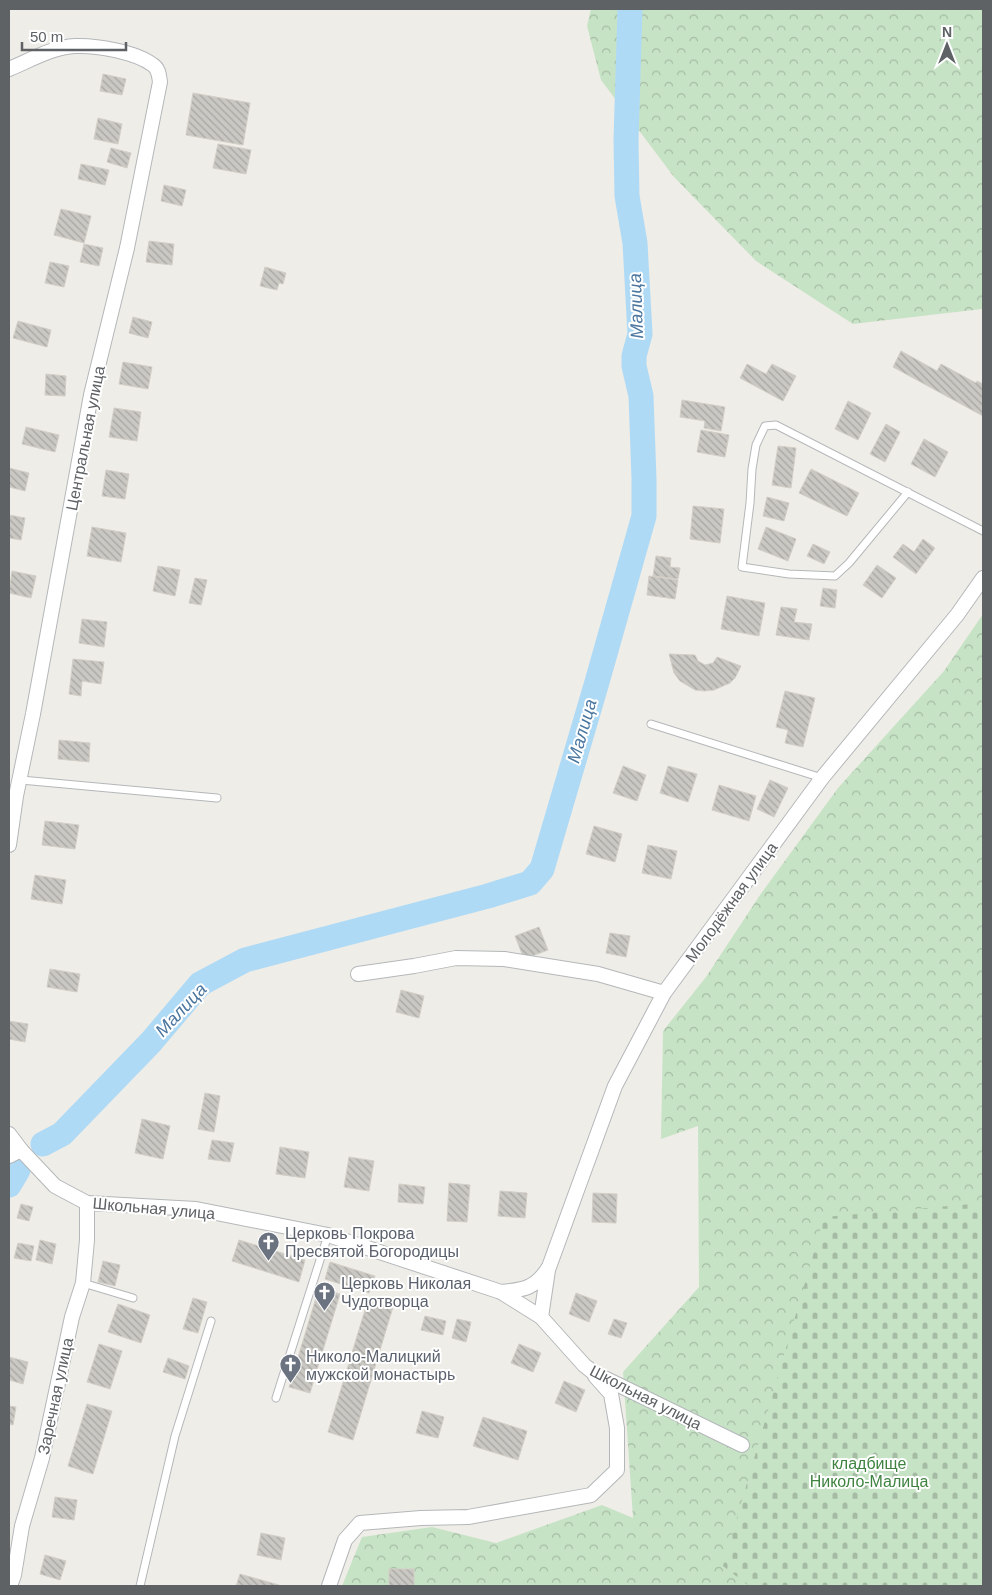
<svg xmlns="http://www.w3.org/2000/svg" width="992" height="1595" font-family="Arial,sans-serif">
<defs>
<pattern id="forest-crowns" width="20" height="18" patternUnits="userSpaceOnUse" patternTransform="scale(1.25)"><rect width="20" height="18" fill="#c7e3c6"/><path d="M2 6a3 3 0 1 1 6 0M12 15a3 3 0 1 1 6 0" fill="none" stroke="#a5bba4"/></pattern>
<pattern id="cemetery-stones" width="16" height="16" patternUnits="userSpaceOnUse" patternTransform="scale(1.25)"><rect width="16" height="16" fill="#c7e3c6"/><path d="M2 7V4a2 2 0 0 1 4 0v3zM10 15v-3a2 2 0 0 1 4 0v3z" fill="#a5bba4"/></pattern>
<pattern id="building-back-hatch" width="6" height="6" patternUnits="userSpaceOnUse" patternTransform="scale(1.25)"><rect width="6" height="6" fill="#cac8c3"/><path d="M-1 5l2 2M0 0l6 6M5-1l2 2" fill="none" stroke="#a7a6a2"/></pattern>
</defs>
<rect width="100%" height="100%" fill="#efede7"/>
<!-- forest -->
<g fill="url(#forest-crowns)">
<path d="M591,9H983V310L982,309L853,324L756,261L674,177L601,80L587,26Z"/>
<path d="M983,614V1586H342L362,1537L432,1527L496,1543L602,1505L633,1518L623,1372L699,1287L698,1126L661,1139L663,1031L706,977L760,895L838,788L944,671Z"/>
</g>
<!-- cemetery -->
<path fill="url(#cemetery-stones)" d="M983,1203V1586H749L723,1566L824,1217Z"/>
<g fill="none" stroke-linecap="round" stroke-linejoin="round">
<!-- river -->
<g stroke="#afdaf6" stroke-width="25">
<path d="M43,1144L62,1134L151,1042L200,984L245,960L488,896L530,883L542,869L597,682L644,516V479L641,396L634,366V356L640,334L635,243L627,196L626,140L630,9"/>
<path d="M9,1185L18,1170"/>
</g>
</g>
<!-- building -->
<g fill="url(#building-back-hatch)" stroke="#d3cec6">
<path d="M103,74L126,79L122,95L100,91Z"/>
<path d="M193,93L250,103L243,145L186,135Z"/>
<path d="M98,118L122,124L118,144L94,139Z"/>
<path d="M218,144L251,150L246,174L213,168Z"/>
<path d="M111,148L131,153L127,168L107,162Z"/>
<path d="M81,164L109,170L105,185L78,179Z"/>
<path d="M164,185L186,190L182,206L161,201Z"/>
<path d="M61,209L91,216L84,243L54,235Z"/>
<path d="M149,241L174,244L172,265L146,262Z"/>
<path d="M84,244L103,248L99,266L80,262Z"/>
<path d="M50,262L69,266L64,287L45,283Z"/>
<path d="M265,267L286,273L283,284L279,283L277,290L260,286Z"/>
<path d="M133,317L152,322L148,338L129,333Z"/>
<path d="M18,321L51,330L47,347L13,338Z"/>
<path d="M901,351L937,371L941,364L976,383L977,381L983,384V416L893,367Z"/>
<path d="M123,362L152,367L148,389L119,384Z"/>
<path d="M747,364L766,374L772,364L796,376L783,401L740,378Z"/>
<path d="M46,374L66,376L65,396L45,395Z"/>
<path d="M682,400L725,407L721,431L704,428L705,421L680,417Z"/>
<path d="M848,401L871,413L858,440L835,429Z"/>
<path d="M114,408L141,412L137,441L109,437Z"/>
<path d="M886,424L900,432L885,462L870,454Z"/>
<path d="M26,427L59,435L55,452L22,444Z"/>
<path d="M701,430L729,435L725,457L697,452Z"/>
<path d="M924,439L948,452L935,477L911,464Z"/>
<path d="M778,446L796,448L791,488L772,485Z"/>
<path d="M9,468L29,473L25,491L9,487Z"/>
<path d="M811,469L859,493L847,516L799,493Z"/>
<path d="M106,470L129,474L125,499L102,496Z"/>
<path d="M767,497L789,503L784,521L763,516Z"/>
<path d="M693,506L724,509L720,543L690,539Z"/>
<path d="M9,515L25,518L21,540L9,538Z"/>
<path d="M92,527L126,533L121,562L87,556Z"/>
<path d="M766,527L796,539L788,561L758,549Z"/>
<path d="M923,539L935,548L916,574L893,557L903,544L914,552Z"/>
<path d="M813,544L830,552L824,564L807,556Z"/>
<path d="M656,556L671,558L670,567L680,568L678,579L653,576Z"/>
<path d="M877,565L896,578L882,598L863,585Z"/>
<path d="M158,566L180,570L175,596L153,591Z"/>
<path d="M12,571L36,576L31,598L9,593Z"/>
<path d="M649,576L678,580L675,599L647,595Z"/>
<path d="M195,578L207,580L201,605L189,603Z"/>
<path d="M823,588L837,590L835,608L820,606Z"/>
<path d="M727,596L765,603L759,636L721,629Z"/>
<path d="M781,607L797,609L794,622L812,624L809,640L776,635Z"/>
<path d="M82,619L107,622L104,647L79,643Z"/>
<path d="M669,654L695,655L698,661L705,665L713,663L717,657L741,666L735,678L730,683L714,690L704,691L695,690L680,681L674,673Z"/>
<path d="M73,659L104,662L101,684L82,681L81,696L69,694Z"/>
<path d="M785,691L815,698L803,747L785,743L788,730L776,727Z"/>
<path d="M59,740L90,743L89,762L58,759Z"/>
<path d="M623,766L646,775L637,801L613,793Z"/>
<path d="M668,766L697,774L688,802L660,793Z"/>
<path d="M770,780L788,788L774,817L757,809Z"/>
<path d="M719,785L756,796L749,821L712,810Z"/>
<path d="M45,821L79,825L75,849L42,845Z"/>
<path d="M594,826L622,834L615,862L586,854Z"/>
<path d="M648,845L677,851L671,879L642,873Z"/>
<path d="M35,875L66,880L62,904L31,899Z"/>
<path d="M539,927L548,950L524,959L515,936Z"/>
<path d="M610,933L630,936L626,957L606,953Z"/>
<path d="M50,969L80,974L77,992L47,987Z"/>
<path d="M401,990L424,996L419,1018L396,1012Z"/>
<path d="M9,1021L28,1024L25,1042L9,1039Z"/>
<path d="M205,1093L220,1096L214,1132L198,1129Z"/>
<path d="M142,1119L170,1126L163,1159L135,1153Z"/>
<path d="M212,1140L234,1143L230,1162L208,1159Z"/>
<path d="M280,1147L309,1152L305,1178L276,1174Z"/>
<path d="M349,1157L374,1161L369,1191L344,1187Z"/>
<path d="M449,1183L470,1185L467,1222L447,1221Z"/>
<path d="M399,1184L425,1187L423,1204L398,1202Z"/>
<path d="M500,1191L527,1193L525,1218L498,1216Z"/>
<path d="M593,1193L617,1194L616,1223L592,1222Z"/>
<path d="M21,1204L33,1207L29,1221L17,1218Z"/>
<path d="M40,1240L56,1244L52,1264L36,1260Z"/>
<path d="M239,1240L305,1260L299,1282L232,1261Z"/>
<path d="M18,1243L34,1246L31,1261L14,1258Z"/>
<path d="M103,1261L120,1265L115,1286L98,1282Z"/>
<path d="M330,1262L375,1276L369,1293L325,1279Z"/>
<path d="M319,1288L340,1294L310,1393L289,1387Z"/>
<path d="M576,1293L597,1301L589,1322L569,1314Z"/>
<path d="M193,1298L207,1302L198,1333L183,1329Z"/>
<path d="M368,1300L393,1307L353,1440L328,1432Z"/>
<path d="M118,1304L150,1315L141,1343L108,1332Z"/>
<path d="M425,1316L446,1321L443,1335L421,1330Z"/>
<path d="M457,1319L471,1322L466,1342L452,1338Z"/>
<path d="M614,1319L627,1323L621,1338L608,1334Z"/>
<path d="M99,1344L122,1351L110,1389L87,1382Z"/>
<path d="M519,1344L541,1353L533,1372L511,1363Z"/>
<path d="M9,1357L28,1362L23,1384L9,1380Z"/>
<path d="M168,1358L189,1366L185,1379L163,1372Z"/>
<path d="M564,1381L585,1390L576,1412L555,1403Z"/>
<path d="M87,1404L112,1411L93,1474L68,1466Z"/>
<path d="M9,1406L16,1407L13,1425L9,1424Z"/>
<path d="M422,1411L444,1417L438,1438L416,1433Z"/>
<path d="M483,1417L527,1431L518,1460L473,1446Z"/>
<path d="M55,1497L77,1500L74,1520L52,1517Z"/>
<path d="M261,1533L285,1538L281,1560L257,1555Z"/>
<path d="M45,1555L66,1561L60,1580L40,1574Z"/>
<rect x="389" y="1569" width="25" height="17"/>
<path d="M240,1574L279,1585L278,1586H236Z"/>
</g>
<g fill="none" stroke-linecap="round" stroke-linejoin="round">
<defs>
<g id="lane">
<path d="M908,492L849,563L835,576L789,574L742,567L750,503L752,469L756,445L765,426L776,425L983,531"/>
<path d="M651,724L822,778"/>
<path d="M21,780L217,798"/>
<path d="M83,1283L133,1298"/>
<path d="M276,1398L328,1235"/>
<path d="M140,1586L175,1436L211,1321"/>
</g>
<g id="street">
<path d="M9,69C29,61 52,47 75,46C96,45 136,52 153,65C159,69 159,76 160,82L127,248L91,395L33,714L16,796L9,845"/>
<path d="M358,974L414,966L456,958L504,959L598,974L664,993"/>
<path d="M9,1134L21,1150"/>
<path d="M9,1156L21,1150L55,1186L87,1203L196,1209L328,1235L501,1292L541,1317L584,1365L594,1373L742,1445"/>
<path d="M501,1292C524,1290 536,1288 549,1267L615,1086L664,993L822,778L957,615L983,578"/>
<path d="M541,1317L548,1270"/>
<path d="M10,1586L14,1575L22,1526L42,1458L72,1317L83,1283L87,1240V1203"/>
<path d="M329,1586L345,1540L360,1523L421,1518L468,1517L591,1495L617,1470V1428L611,1394L595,1376"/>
</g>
</defs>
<!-- lane casing -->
<use href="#lane" stroke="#b4b7ba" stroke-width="9"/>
<!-- street casing -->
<use href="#street" stroke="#b4b7ba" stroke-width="16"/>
<!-- lane -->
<use href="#lane" stroke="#fff" stroke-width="7"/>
<!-- street -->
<use href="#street" stroke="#fff" stroke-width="14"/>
</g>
<!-- icons -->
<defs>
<symbol id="church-pin" viewBox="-11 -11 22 30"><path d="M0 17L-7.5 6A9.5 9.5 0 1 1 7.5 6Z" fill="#6b7280" stroke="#fff"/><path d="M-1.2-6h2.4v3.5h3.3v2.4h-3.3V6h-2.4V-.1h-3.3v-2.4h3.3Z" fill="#fff"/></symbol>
</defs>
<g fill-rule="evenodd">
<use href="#church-pin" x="256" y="1230" width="25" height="34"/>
<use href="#church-pin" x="312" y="1280" width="25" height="34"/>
<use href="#church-pin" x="278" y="1352" width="25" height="34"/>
</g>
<g text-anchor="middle" stroke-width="4" stroke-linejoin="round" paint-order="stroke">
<!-- street labels -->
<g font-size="16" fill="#5e6265" stroke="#fff">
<text transform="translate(85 438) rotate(-79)" y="6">Центральная улица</text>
<text transform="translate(731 902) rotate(-54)" y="6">Молодёжная улица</text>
<text transform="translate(154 1208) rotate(5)" y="6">Школьная улица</text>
<text transform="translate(55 1396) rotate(-78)" y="6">Заречная улица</text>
<text transform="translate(646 1397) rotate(27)" y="6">Школьная улица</text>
</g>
<!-- worship labels -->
<g font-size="16" fill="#5b616d" stroke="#fff" text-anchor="start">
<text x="285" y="1239">Церковь Покрова<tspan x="285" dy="18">Пресвятой Богородицы</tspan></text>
<text x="341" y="1289">Церковь Николая<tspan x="341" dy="18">Чудотворца</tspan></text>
<text x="306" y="1362">Николо-Малицкий<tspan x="306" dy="18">мужской монастырь</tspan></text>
</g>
<!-- park labels -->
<g font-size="16" fill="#3f8340" stroke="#fff">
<text x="869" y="1469">кладбище<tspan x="869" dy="18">Николо-Малица</tspan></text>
</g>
<!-- water labels -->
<g font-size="18" font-style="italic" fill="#4a769f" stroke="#fff">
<text transform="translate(636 306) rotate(-92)" y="6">Малица</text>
<text transform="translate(582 731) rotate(-74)" y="6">Малица</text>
<text transform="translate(181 1010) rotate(-47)" y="6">Малица</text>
</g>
</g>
<!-- border -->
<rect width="992" height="1595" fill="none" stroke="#5e6265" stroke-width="20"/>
<!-- north arrow -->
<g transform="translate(947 45)" stroke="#ffffff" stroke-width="4" paint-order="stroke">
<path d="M0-4L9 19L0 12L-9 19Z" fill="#5e6265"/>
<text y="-8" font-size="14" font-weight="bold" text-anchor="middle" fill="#5e6265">N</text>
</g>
<!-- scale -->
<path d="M22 42v8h104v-8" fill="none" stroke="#5e6265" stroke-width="2.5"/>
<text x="30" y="42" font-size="15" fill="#5e6265" stroke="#ffffff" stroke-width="4" paint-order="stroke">50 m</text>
</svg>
